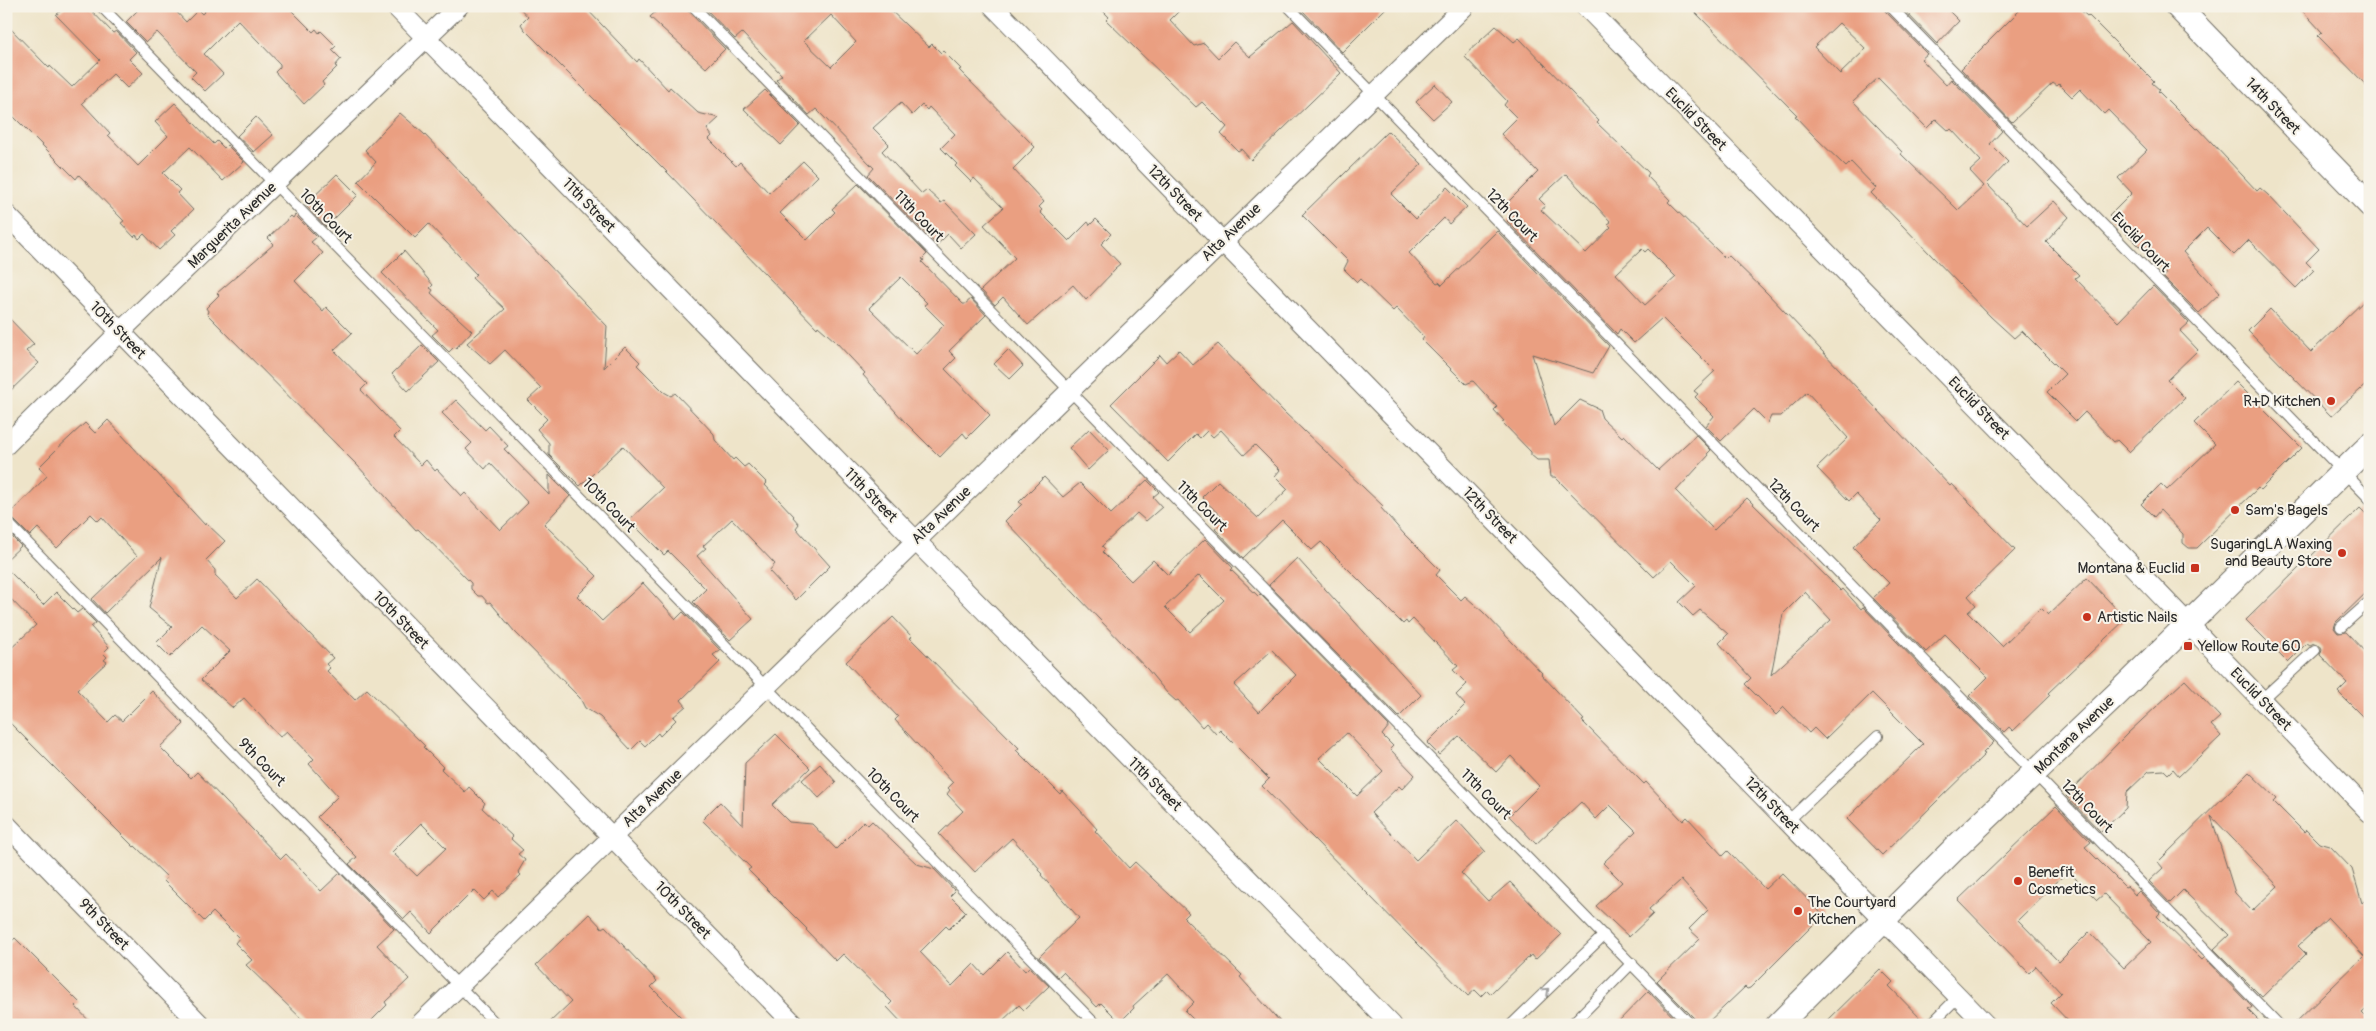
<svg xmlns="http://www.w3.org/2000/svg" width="2376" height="1031" font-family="Pangolin,sans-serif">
<rect width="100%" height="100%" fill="#f7f3e8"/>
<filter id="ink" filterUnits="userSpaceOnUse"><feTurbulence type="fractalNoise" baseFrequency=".02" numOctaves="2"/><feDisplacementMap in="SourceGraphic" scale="10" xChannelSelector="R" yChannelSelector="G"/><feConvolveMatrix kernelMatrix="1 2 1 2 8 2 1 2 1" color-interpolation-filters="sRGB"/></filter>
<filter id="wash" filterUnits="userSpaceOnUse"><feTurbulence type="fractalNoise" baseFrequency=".0096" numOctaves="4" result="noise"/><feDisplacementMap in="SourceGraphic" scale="20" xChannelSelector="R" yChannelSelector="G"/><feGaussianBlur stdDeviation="1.12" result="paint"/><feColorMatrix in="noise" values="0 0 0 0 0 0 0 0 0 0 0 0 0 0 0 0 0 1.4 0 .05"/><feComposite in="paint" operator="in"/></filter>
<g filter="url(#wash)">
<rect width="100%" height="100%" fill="#eee4c9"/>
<g id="blocks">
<!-- building -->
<g fill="#ea9f81" fill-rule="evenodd">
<path d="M66,6H87L113,33L116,31L136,52L129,59L143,73L127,88L113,74L82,103L110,133L108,135L138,166L168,136L155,122L175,103L214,144L217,141L224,148L227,145L244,162L223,181L190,147L163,173L180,190L177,193L193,210L171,231L175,235L159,250L144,234L139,239L136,235L134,237L121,223L124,221L79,175L76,179L6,109V24L49,68L50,66L72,87L100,60L56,15Z"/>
<path d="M142,6H171L186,22L198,10L202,14L210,6H287L313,32L316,29L319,33L321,31L336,46L332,50L341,59L335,66L337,67L322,82L324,85L304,104L275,72L280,67V64L238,20L204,54L223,74L205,91L191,77L196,72L157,32L146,42L126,22Z"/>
<path d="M518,6H584L637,62L639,59L668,90L670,87L698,113L719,118L707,129L712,136L709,139L736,166L740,162L769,193L803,161L818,176L780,213L807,240L835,212L832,209L858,184L927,254L922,259L924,260L922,262L963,304H965L971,299L986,315L949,351L956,358L945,369L990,415L967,438L963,433L940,457L904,421L863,375L865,373L835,341L818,326L817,328L667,172L524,29L521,24L528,17ZM901,277L927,303L924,305L944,325L916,354L869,308Z"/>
<path d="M662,6H686L688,11L725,49L706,68L650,17Z"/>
<path d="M703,6H886L929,47L932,44L941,53L943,51L961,69L959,70L1035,147L1013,169L1044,202L1039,207L1042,210L1040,212L1069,241L1088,222L1090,225L1096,219L1111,234L1101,244L1120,264L1115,268L1116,269L1086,300L1073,285L1028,325L1003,297L995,305L981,290L1015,258L984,225L1003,208L974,178L971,182L955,166L957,164L941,148L955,134L929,107L927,110L922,105L912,115L901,103L873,128L889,144L882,151L922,194L927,190L941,203L944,201L976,234L961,248L948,234L937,245L868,175L874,168L816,109L809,115L776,80L782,75L742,33L735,39ZM831,15L856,42L831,67L804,41Z"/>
<path d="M1098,6H1184L1170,20L1194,46L1204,43L1218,58L1234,42L1250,57L1293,21L1341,73L1251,160L1241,149L1238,151L1221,134L1227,127L1202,102L1196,107L1106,20L1109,17Z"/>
<path d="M1307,6H1388L1342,52L1303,11Z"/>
<path d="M1689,6H1883L1885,11L1927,54L1921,59L1946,85L1951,79L2002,131L1990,144L2008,162L1987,184L2027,226L2054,201L2069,217L2046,242L2079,275L2075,278L2118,322L2153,286L2189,323L2180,331L2198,350L2167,380L2185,398L2129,452L2117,440L2114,442L2085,412L2076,421L2047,392L2065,374L2022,331L2014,338L1991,317L1871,193L1876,188L1851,162L1846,167L1813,135L1795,116L1797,115ZM1839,23L1866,49L1840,74L1814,47ZM1878,78L1927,128L1936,119L1949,131L1951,129L1981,161L1970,171L1984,186L1958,210L1901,154L1902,152L1853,101Z"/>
<path d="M1900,6H1944L1959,21L1937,44Z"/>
<path d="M2024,6H2076L2087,16L2088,15L2154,81L2152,83L2160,90L2158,91L2196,129L2198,128L2257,191L2260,188L2268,195L2319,249L2306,262L2314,270L2296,288L2249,240L2234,255L2207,228L2183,252L2220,293L2199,313L2163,277L2166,273L2109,216L2132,193L2118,178L2147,150L2108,110L2104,114L2080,89L2072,97L2059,84L2057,86L2053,83L2012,122L1961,69Z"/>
<path d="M2298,6H2370V89L2318,36L2322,32Z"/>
<path d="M1496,26L1514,42L1519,38L1599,121L1597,123L1649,173L1647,176L1670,200L1668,202L1725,258L1728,255L1767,293L1950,486L1952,484L2015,550L1968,596L1976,605L1968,612L2002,646L2041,608L2048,615L2087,578L2126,619L2048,693L2050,695L2013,731L2009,727L2004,732L1969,696L1988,677L1945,634L1926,652L1873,598L1889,583L1853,547L1881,520L1856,494L1849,501L1817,468L1848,438L1807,392L1781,416H1771L1768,423L1754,409L1721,441L1706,426L1714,416L1695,397L1698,394L1694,391L1715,371L1662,318L1634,343L1620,329L1617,334L1507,221L1515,213L1506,204L1538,172L1501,134L1517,118L1504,105L1507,101L1464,56ZM1566,174L1611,222L1608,224L1611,227L1586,253L1541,210L1546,206L1539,199ZM1642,249L1645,252L1648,249L1676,277L1645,305L1616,274Z"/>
<path d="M1435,84L1452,102L1433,119L1416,102Z"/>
<path d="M765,90L800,125L781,145L744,109Z"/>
<path d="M400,113L424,134L607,326L604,368L625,347L640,362L637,365L664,392L671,396L675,393L698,417L714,434L715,440L733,460L735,458L744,467L748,464L767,483L765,485L794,516L793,517L799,524L796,528L830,566L796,600L769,571L775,564L732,519L703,546L706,548L697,556L753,619L730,640L693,602L706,589L668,551L664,555L629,520L663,488L623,446L580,486L549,455V443L537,429L547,419L528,400L541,388L505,350L490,364L467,343L505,309L472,278L476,274L429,224L415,238L358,181L376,162L365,150Z"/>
<path d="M256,117L273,135L254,152L237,136Z"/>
<path d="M1388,131L1422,164L1391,194L1416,219L1447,187L1467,207L1449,224L1444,218L1409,253L1437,283L1439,282L1442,285L1497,231L1609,346L1593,373L1532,354L1554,426L1580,400L1599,409L1602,418L1622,437L1624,435L1658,470L1696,435L1711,450L1707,454L1709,455L1676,491L1714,530L1747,498L1841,591L1843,589L1861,609L1863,607L1994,742L1983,753L1985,754L1882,855L1847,819L1923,744L1872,693L1825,739L1814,728L1809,733L1784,707L1776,715L1745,684L1751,678L1719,643L1728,634L1700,610L1693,616L1679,602L1696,586L1671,561L1654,577L1555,477H1551L1549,460H1537L1531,455V452L1502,422L1504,421L1494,410L1497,407L1473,381L1466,384L1422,340L1424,337L1396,308L1393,311L1360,279L1357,282L1344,269L1348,261L1302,215ZM1805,592L1831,620L1771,675L1783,614Z"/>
<path d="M337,174L358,195L326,227L305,205Z"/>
<path d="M295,215L317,237L311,242L323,253L295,281L323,311L326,307L352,333L334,350L367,384L361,390L400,431L394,437L421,465L426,460L435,471L437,469L462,496L465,493L500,530L528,503L490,463L485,469L466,449L472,443L442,413L456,400L485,430L489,426L508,446L504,449L549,495V475L570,496L544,524L597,576L577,596L602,621L643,583L676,619L683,612L720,650L713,655L720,662L681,700L686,706L673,717L676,720L660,736L658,733L645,746L640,741L631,750L600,717L585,708L580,698L514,631L490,602L488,603L482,596H478L471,589V583L418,529L416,530L357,465L207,314L208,311L206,308L219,295L217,293L274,244L268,238L291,216L293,218Z"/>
<path d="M404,251L433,285L430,288L433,290L431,293L472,331L456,348L454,347L449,352L432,335L438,330L382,273Z"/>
<path d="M2370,295V381L2331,416L2248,331L2270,309L2311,352Z"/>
<path d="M6,315L34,344L26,351L39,363L6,395Z"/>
<path d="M1218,344L1284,412L1383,506L1381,508L1404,534L1440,570L1436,575L1461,600L1465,596L1483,612L1542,673L1541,674L1584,720L1582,721L1644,784L1646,782L1683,821L1687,817L1723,856L1728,851L1765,889L1782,873L1823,915L1750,988L1747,989L1745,987L1705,1025H1698L1696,1020L1657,981L1700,939L1689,929L1708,910L1681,880L1649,909L1653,914L1629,937L1596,906L1622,882L1603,863L1636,831L1610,805L1596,819L1581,802L1536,844L1509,816L1539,786L1511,756L1496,772L1459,736L1439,755L1427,743L1465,705L1456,695L1467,684L1453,670L1458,666L1413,619L1408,624L1406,621L1403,624L1321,542L1312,550L1282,520L1243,558L1215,529L1225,521L1202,497L1218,481L1258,518L1288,489L1275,476L1280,470L1255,445L1244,455L1221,430L1213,437L1207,431L1200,438L1196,434L1168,462L1111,404L1160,355L1166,362L1179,350L1193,365Z"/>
<path d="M422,345L439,362L408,391L392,374Z"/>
<path d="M1008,350L1023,366L1010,379L994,364Z"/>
<path d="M2236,382L2302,448L2260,490L2258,488L2197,548H2189L2183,543V534L2160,510L2154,517L2141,504L2161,484L2167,490L2215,444L2194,423Z"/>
<path d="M108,420L205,525L206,523L225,541L206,560L215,570V575L237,598L257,579L333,658L326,664L330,668L327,671L355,700L367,689L425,746L423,747L443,767L441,769L465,792L469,787L485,803L482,808L513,837L511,839L523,850L518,854L525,860L518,872L521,875L498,897L493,891L484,900L474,890L431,933L411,912L404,919L349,864L357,857L317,817L338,796L309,764L314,759L287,731L280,737L244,698L233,708L201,680L230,651L202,625L170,657L156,643L172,627L149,608L162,557L105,613L92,599L137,556L102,517L98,521L91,514L57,548L38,528L30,536L9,515L47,476L39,467L56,450L85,423L95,433ZM421,823L446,848L417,876L392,852Z"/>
<path d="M1089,429L1109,450L1088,470L1069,448Z"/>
<path d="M1044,477L1063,497L1080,483L1111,514L1147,480L1159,492L1153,497L1162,507L1146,521L1137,513L1102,546L1105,549L1102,552L1131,581L1153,560L1168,575L1205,539L1233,568L1231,570L1258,596L1260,594L1389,726L1382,735L1393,746L1390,749L1415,775L1402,789L1399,786L1371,813L1416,860L1457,820L1485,851L1461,873L1488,901L1510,882L1561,935L1535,960L1531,955L1491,994L1487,990L1481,996L1475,990L1468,996L1262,786L1269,779L1220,730L1216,734L1206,723L1202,727L1178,700L1176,701L1167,693L1148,670L1005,521L1022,504L1019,502ZM1199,575L1224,600L1190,632L1165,607ZM1272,650L1296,675L1259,712L1234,685ZM1347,733L1383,771L1357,796L1319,758Z"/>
<path d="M2360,508L2370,518V589L2336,622L2334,628L2338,633L2346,632L2370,657V724L2338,692L2347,683L2320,655L2322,649L2320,645L2314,643L2310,645L2307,643L2288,662L2246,620Z"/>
<path d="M6,531L21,546L6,560Z"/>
<path d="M1297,558L1421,695L1399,717L1269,585Z"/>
<path d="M6,568L43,605L56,592L77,613L82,609L96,623L91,627L109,647L103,653L107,657L104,660L107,662L77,690L108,722L115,715L122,721L152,691L184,724L160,747L191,778L197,772L281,859L286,854L321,891L340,873L394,929L377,945L409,979L385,1002L387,1005L367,1025H308L246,965L252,960L235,943L239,938L213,912L204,921L164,881L167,877L135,846L134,847L6,719V653L36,625L6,594Z"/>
<path d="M893,617L912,637L910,638L1019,748L1016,750L1060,794L1062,791L1079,809L1097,829L1095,831L1129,868L1135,862L1189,913L1184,918L1242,975L1240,977L1283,1025H1199L1185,1011L1194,1002L1168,974L1133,1006L1134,1008L1120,1022L1101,1003L1097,1007L1063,972L1058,977L1039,957L1079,918L1041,875L1042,874L1038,870L1039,868L1012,838L975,872L939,834L963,811L947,794L950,790L948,788L953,783L895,720L898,717L846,662Z"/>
<path d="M2185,680L2220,717L2211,725L2221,736L2179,776L2173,769L2168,774L2164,770L2149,771L2127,792L2126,808L2101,832L2066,796L2127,734Z"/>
<path d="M776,734L810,768L772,805L789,822L812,824L836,849L864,821L868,825L872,821L917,864L934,869L955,891L950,896L966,912L949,929L946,926L920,952L952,986L974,964L984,975L1007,952L1025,971L1029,967L1049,986L1024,1010L1019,1005L998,1025H904L887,1007L892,1002L843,954L836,961L806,930L807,929L748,870L751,868L702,820L720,802L743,826L745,763Z"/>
<path d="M820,764L836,782L819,798L802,780Z"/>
<path d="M2249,772L2277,799L2274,802L2304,832L2306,830L2319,843L2330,846L2352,869L2362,903L2370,896V1006L2362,1013L2370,1021V1025H2293L2364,956L2328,918L2298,946L2306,954L2262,997L2214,949L2229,935L2183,890L2170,903L2149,881L2163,868L2158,862ZM2211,816L2278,886L2252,911L2235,893Z"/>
<path d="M2056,806L2091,842L2085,847L2125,887L2127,886L2135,895L2139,891L2160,913L2157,916L2202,960L2204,958L2252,1007L2248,1010L2263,1025H2072L2051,1003L2061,993L2036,966L2029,973L1958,900ZM2068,871L2097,900L2104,894L2151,942L2124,968L2089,932L2059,962L2018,920Z"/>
<path d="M589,914L602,928L605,926L657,981L651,987L689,1025H547L571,1002L536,965Z"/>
<path d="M15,938L79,1002L75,1006L93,1025H6V947Z"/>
<path d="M1880,969L1893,982L1889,986L1924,1022L1923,1025H1823Z"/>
<path d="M1648,991L1681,1025H1615Z"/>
</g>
</g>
</g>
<g filter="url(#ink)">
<use href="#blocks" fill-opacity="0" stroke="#6f6c62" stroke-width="1"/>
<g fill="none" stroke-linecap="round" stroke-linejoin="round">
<defs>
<g id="service">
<path d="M101,6L1096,1025"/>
<path d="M693,6L1691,1025"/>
<path d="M1288,6L2279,1025"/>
<path d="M1890,6L2370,499"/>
<path d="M6,521L497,1025"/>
<path d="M2341,627L2370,601"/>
<path d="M2261,700L2315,650"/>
<path d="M1788,821L1878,736"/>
<path d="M1511,1025L1604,935"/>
<path d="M1571,1025L1632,963"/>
<path d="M1930,1025L1958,997"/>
</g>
<g id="minor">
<path d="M395,6L915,540L1392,1025"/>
<path d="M993,6L1986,1025"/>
<path d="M1585,6L2071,502L2370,813"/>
<path d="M6,214L795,1025"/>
<path d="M6,445L120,332L459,6"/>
<path d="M6,824L201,1025"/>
<path d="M419,1025L1465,6"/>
</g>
<g id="tertiary">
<path d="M2177,6L2370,205"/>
<path d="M1778,1025L1953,850L2116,695L2370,445"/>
</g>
</defs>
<!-- service casing -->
<use href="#service" stroke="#6f6c62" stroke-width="12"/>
<!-- minor casing -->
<use href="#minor" stroke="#6f6c62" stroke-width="21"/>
<!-- tertiary casing -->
<use href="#tertiary" stroke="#6f6c62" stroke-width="26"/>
<!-- service -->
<use href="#service" stroke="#fff" stroke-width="10"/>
<!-- minor -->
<use href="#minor" stroke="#fff" stroke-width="19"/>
<!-- tertiary -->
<use href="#tertiary" stroke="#fff" stroke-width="24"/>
</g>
<!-- one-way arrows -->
<defs><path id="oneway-chevron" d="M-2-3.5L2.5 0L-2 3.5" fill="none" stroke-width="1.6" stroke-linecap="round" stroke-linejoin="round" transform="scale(1.25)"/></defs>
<use stroke="#a0a0a0" href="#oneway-chevron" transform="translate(1546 991) rotate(-44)"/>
</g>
<!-- markers -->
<g fill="#c8321e" stroke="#f7f3e8" stroke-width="2">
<circle cx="2331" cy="401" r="5"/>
<circle cx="2235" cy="510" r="5"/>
<circle cx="2342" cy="553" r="5"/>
<rect x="2190" y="563" width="10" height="10" rx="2.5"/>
<circle cx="2087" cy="617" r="5"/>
<rect x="2183" y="641" width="10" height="10" rx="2.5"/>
<circle cx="2018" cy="881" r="5"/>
<circle cx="1798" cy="911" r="5"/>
</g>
<g text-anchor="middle" stroke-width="4" stroke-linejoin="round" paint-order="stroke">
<!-- street labels -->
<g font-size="15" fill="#2b2b2b" stroke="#f7f3e8">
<text transform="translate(2273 106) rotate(46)" y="5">14th Street</text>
<text transform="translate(1696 119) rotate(46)" y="5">Euclid Street</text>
<text transform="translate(1175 193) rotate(46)" y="5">12th Street</text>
<text transform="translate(589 205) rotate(46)" y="5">11th Street</text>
<text transform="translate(1512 215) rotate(46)" y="5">12th Court</text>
<text transform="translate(326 216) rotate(46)" y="5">10th Court</text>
<text transform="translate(919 216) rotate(46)" y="5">11th Court</text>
<text transform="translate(232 225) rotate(-44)" y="5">Marguerita Avenue</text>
<text transform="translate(1231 232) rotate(-44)" y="5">Alta Avenue</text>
<text transform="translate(2141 242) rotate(46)" y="5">Euclid Court</text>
<text transform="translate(118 330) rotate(46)" y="5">10th Street</text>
<text transform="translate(1979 408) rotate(46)" y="5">Euclid Street</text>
<text transform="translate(871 495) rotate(46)" y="5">11th Street</text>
<text transform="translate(609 505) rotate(46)" y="5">10th Court</text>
<text transform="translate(1794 505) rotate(46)" y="5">12th Court</text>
<text transform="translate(1202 506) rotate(45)" y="5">11th Court</text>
<text transform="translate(941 515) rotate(-44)" y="5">Alta Avenue</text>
<text transform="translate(1490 515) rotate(46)" y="5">12th Street</text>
<text transform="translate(401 620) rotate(46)" y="5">10th Street</text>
<text transform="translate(2261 699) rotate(46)" y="5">Euclid Street</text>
<text transform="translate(2074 735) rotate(-44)" y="5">Montana Avenue</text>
<text transform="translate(262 762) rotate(46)" y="5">9th Court</text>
<text transform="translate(1155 784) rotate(45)" y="5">11th Street</text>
<text transform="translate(1486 794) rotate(45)" y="5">11th Court</text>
<text transform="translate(893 795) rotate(46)" y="5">10th Court</text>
<text transform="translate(652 798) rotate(-44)" y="5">Alta Avenue</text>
<text transform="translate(1772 805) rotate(46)" y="5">12th Street</text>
<text transform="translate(2087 806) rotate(46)" y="5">12th Court</text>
<text transform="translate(683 910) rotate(46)" y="5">10th Street</text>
<text transform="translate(104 924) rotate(46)" y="5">9th Street</text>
</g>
<!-- poi labels -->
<g font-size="15" fill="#2b2b2b" stroke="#f7f3e8" text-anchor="start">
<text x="2321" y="406" text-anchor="end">R+D Kitchen</text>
<text x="2245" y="515">Sam's Bagels</text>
<text x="2332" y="549" text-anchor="end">SugaringLA Waxing<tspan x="2332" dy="17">and Beauty Store</tspan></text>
<text x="2185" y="573" text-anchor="end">Montana &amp; Euclid</text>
<text x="2097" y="622">Artistic Nails</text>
<text x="2198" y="651">Yellow Route 60</text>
<text x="2028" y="877">Benefit<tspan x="2028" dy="17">Cosmetics</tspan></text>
<text x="1808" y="907">The Courtyard<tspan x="1808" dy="17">Kitchen</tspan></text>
</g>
</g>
<!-- margin -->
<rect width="2376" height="1031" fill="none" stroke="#f7f3e8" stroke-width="25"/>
</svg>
